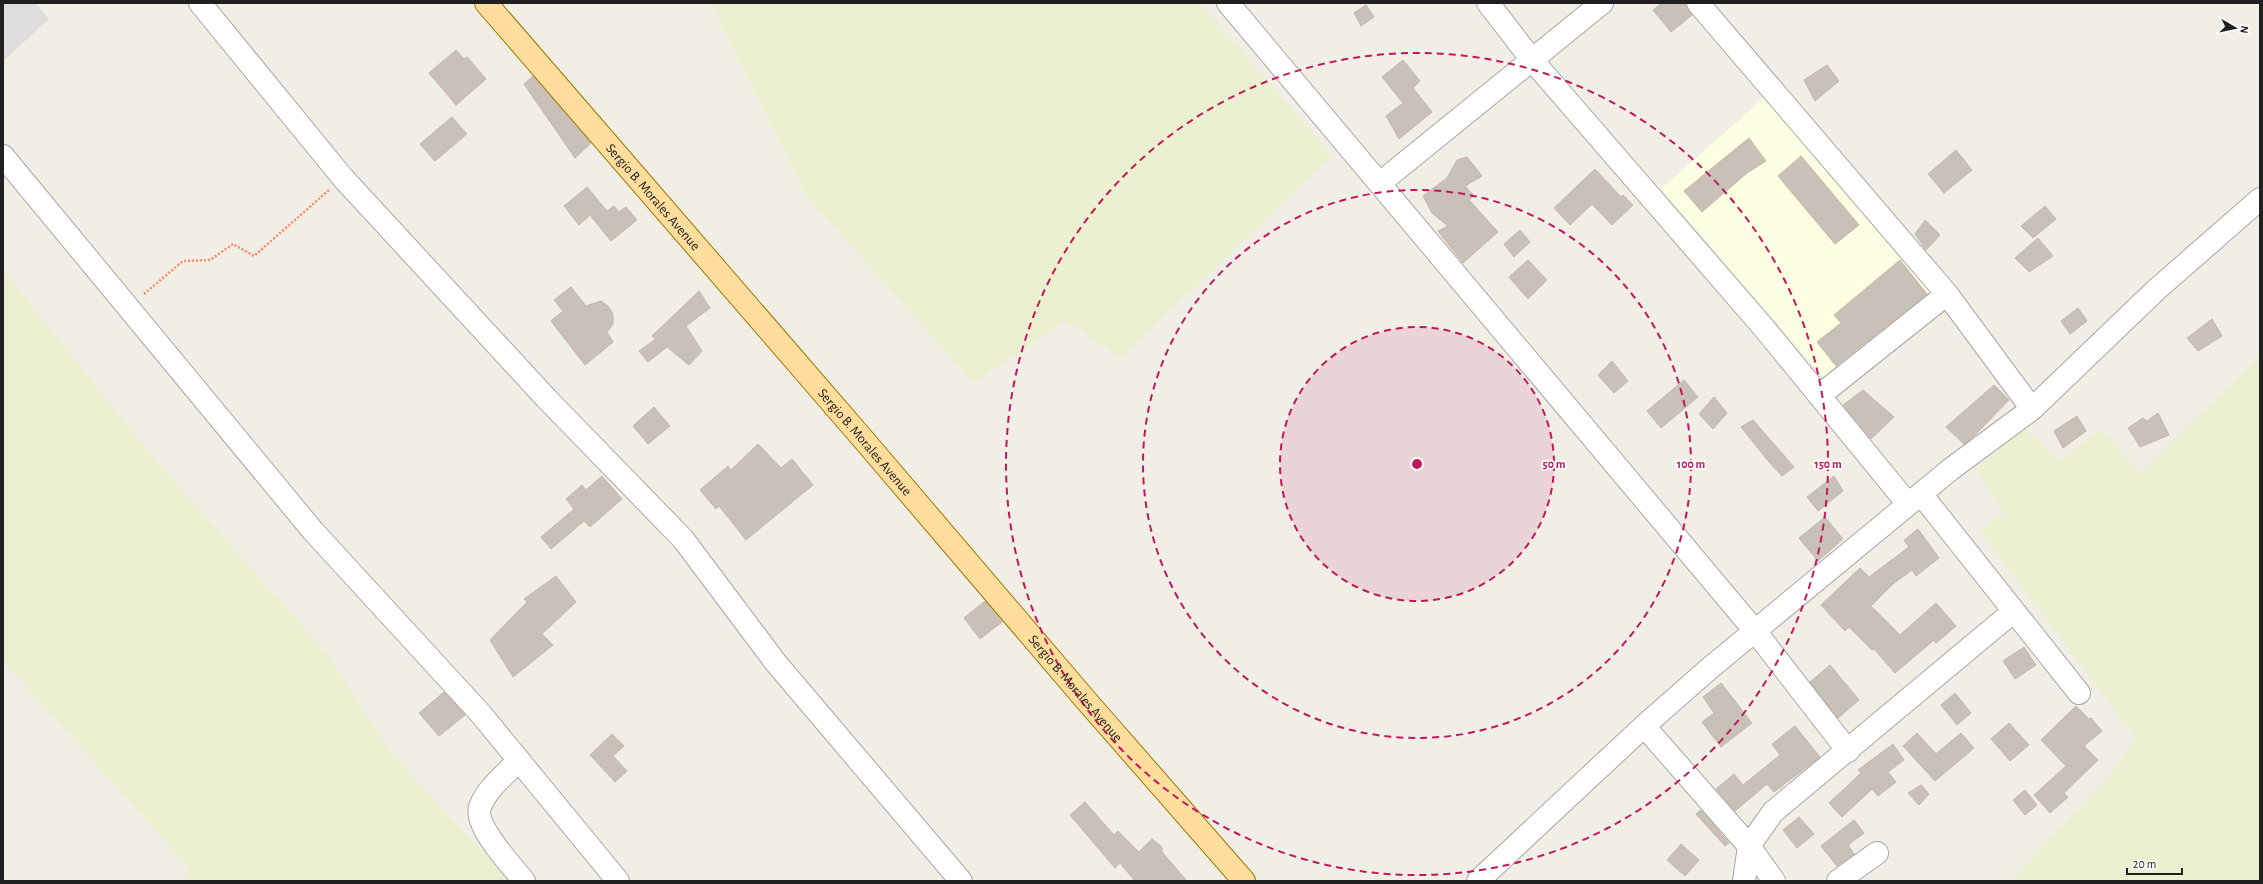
<svg xmlns="http://www.w3.org/2000/svg" width="2263" height="884" font-family="'Alegreya Sans',sans-serif">
<style>
.residential{fill:#dedddd}
.education{fill:#fcffe1}
.farmland{fill:#ebf1d0}
.building{fill:#c9c1b8;stroke:#c4b6a7}
.lines{fill:none;stroke-linecap:round;stroke-linejoin:round}
.minor-casing{stroke:#a7a7a7;stroke-width:24}
.major-casing{stroke:#9c7700;stroke-width:24}
.path{stroke:#ff8769;stroke-width:2.5;stroke-dasharray:2 2;stroke-linecap:butt}
.minor{stroke:#fff;stroke-width:22}
.major{stroke:#ffde9d;stroke-width:22}
.ring{fill:none;stroke:#c2185b;stroke-width:2;stroke-dasharray:7 5}
.labels{text-anchor:middle;stroke-width:3.5;stroke-linejoin:round;paint-order:stroke}
.street-label{font-size:14px;fill:#202020;stroke:#fff}
.centre{fill:#c2185b;stroke:#fff;stroke-width:2}
.ring-label{font-size:12px;text-anchor:middle;font-weight:bold;fill:#c2185b;stroke:#fff;stroke-width:3.5;stroke-linejoin:round;paint-order:stroke}
</style>
<rect width="100%" height="100%" fill="#f1eee6"/>
<path class="residential" d="M3,3H36L49,19L4,60Z"/>
<path class="education" d="M1766,96L1940,297L1830,385L1661,189Z"/>
<path class="farmland" d="M711,3H1200L1332,155L1121,358L1065,320L974,383L807,197Z
M3,270L149,452L328,655L393,755L510,881H180L191,870L3,661Z
M2260,355V881H2011L2119,764L2136,738L1981,533L2004,512L1975,468L2025,429L2059,461L2101,429L2140,473Z"/>
<path class="building" d="M1662,3H1686L1692,15L1671,32L1653,10Z
M1366,5L1374,17L1361,26L1354,13Z
M456,50L464,59L467,57L486,79L456,105L429,73Z
M1403,60L1420,81L1413,88L1432,112L1399,139L1386,116L1403,103L1382,77Z
M1827,65L1839,81L1815,101L1804,80Z
M533,76L591,143L575,158L524,84Z
M452,117L467,134L435,161L420,144Z
M1749,138L1766,161L1747,173L1702,212L1684,191Z
M1956,150L1972,170L1944,193L1928,174Z
M1801,156L1859,225L1835,244L1778,176Z
M1467,157L1482,176L1465,186L1474,196L1469,200L1498,232L1463,263L1438,231L1448,226L1432,213L1423,196L1447,178L1457,160Z
M1595,169L1621,197L1623,195L1633,205L1612,225L1592,204L1570,225L1554,208Z
M587,187L607,211L614,206L619,212L626,207L637,220L611,241L590,215L579,225L564,206Z
M2045,206L2056,219L2033,238L2021,226Z
M1925,220L1940,235L1926,250L1915,234Z
M1520,230L1530,242L1514,257L1504,244Z
M2038,238L2053,256L2029,272L2015,258Z
M1528,260L1547,280L1528,299L1509,277Z
M1900,260L1927,294L1836,366L1817,342L1841,323L1834,315Z
M571,287L586,306L601,301L608,306L613,314V324L607,332L613,342L585,365L551,321L563,311L554,300Z
M699,291L710,308L686,326L702,351L689,365L667,347L648,362L639,351L656,339L652,336Z
M2078,308L2087,321L2070,334L2061,321Z
M2212,319L2222,336L2198,351L2187,338Z
M1612,361L1628,381L1614,393L1598,375Z
M1684,380L1698,397L1661,428L1647,411Z
M1994,385L2009,400L1974,436L1964,444L1946,427Z
M1863,390L1894,417L1871,439L1843,405Z
M1714,397L1727,413L1713,429L1699,414Z
M654,407L670,426L648,444L633,426Z
M2158,413L2169,435L2140,447L2128,428L2143,418L2147,421Z
M2077,416L2086,431L2063,448L2054,431Z
M1753,420L1794,467L1782,476L1769,462L1741,427Z
M758,444L781,468L792,459L813,485L746,540L719,506L716,509L700,490L728,466L731,470Z
M602,476L622,499L590,527L584,521L551,549L541,537L574,509L566,499L582,485L586,490Z
M1834,476L1843,491L1818,511L1807,497Z
M1825,517L1843,539L1818,561L1799,538Z
M1918,529L1939,558L1916,576L1912,570L1893,584L1871,606L1900,635L1936,603L1956,626L1936,643L1934,640L1895,673L1874,649L1872,650L1849,627L1845,631L1821,605L1860,568L1869,577L1909,547L1904,540Z
M556,576L576,602L542,634L553,645L513,677L490,640L527,602L524,599Z
M985,601L1002,622L980,639L964,618Z
M2024,647L2036,665L2015,679L2003,661Z
M1830,665L1859,700L1838,718L1810,682Z
M1721,683L1752,723L1721,747L1702,722L1714,713L1703,697Z
M444,692L465,715L439,736L419,713Z
M1955,693L1971,713L1957,725L1941,705Z
M2076,706L2089,719L2091,718L2102,731L2084,746L2098,760L2064,793L2068,797L2050,813L2034,795L2066,766L2041,740Z
M2009,723L2029,745L2010,761L1991,739Z
M1795,726L1820,757L1774,792L1767,784L1735,811L1716,789L1734,774L1743,785L1780,755L1772,744Z
M1917,733L1936,754L1961,733L1974,748L1935,781L1903,746Z
M612,734L624,746L613,756L627,771L615,782L590,755Z
M1893,744L1904,760L1888,772L1896,782L1878,796L1872,789L1842,817L1829,803L1861,773L1858,770Z
M1921,785L1929,794L1919,805L1908,793Z
M2025,790L2037,805L2025,815L2013,800Z
M1085,802L1114,835L1118,831L1139,852L1152,839L1162,847V852L1187,881H1135L1120,863L1115,868L1070,815Z
M1701,810L1729,843L1725,846L1696,814Z
M1799,817L1814,834L1797,848L1783,830Z
M1854,820L1864,833L1848,845L1854,854L1837,866L1821,846Z
M1681,844L1699,860L1685,876L1667,860Z"/>
<g class="lines">
<defs>
<path id="minor" d="M200,3L343,178L546,398L683,539L776,663L961,881
M1228,3L1755,631L1848,751
M1488,3L1532,60L1764,328L1908,504
M1698,3L1947,294L2032,409
M3,156L313,531L480,713L618,881
M1380,183L1602,3
M1819,396L1947,294
M1921,494L2079,693
M1644,726L1749,846L1774,881
M519,760C506,774 487,788 480,807C474,826 512,866 524,881
M1478,881L1644,726L1710,668L1951,469L2032,409L2156,290L2260,199
M1744,881L1749,846L1773,812L2014,611
M1838,881L1877,853"/>
<g id="major">
<path id="s1" d="M486,3L863,439L1084,698L1244,881"/>
</g>
</defs>
<use href="#minor" class="minor-casing"/>
<use href="#major" class="major-casing"/>
<path class="path" d="M144,294L183,261L210,260L233,244L254,256L329,190"/>
<use href="#minor" class="minor"/>
<use href="#major" class="major"/>
</g>
<circle cx="1417" cy="464" r="137" fill="#c2185b" fill-opacity=".12"/>
<g class="ring">
<circle cx="1417" cy="464" r="137"/>
<circle cx="1417" cy="464" r="274"/>
<circle cx="1417" cy="464" r="411"/>
</g>
<g class="labels">
<g class="street-label">
<text dy="5" stroke="none"><textPath href="#s1" startOffset="256">Sergio B. Morales Avenue</textPath></text>
<text dy="5" stroke="none"><textPath href="#s1" startOffset="580">Sergio B. Morales Avenue</textPath></text>
<text dy="5" stroke="none"><textPath href="#s1" startOffset="904">Sergio B. Morales Avenue</textPath></text>
</g>
</g>
<circle cx="1417" cy="464" r="6" class="centre"/>
<g class="ring-label">
<text x="1554" y="468">50 m</text>
<text x="1691" y="468">100 m</text>
<text x="1828" y="468">150 m</text>
</g>
<rect width="2263" height="884" fill="none" stroke="#202020" stroke-width="8"/>
<g transform="translate(2235 28) rotate(99)" stroke="#ffffff" stroke-width="3" paint-order="stroke">
<path d="M0-3L7 15L0 10L-7 15Z" fill="#202020"/>
<text y="-6" font-size="11" font-weight="bold" text-anchor="middle" fill="#202020">N</text>
</g>
<path d="M2127 868v6h55v-6" fill="none" stroke="#202020" stroke-width="2"/>
<text x="2133" y="868" font-size="12" fill="#202020" stroke="#ffffff" stroke-width="3" paint-order="stroke">20 m</text>
</svg>
